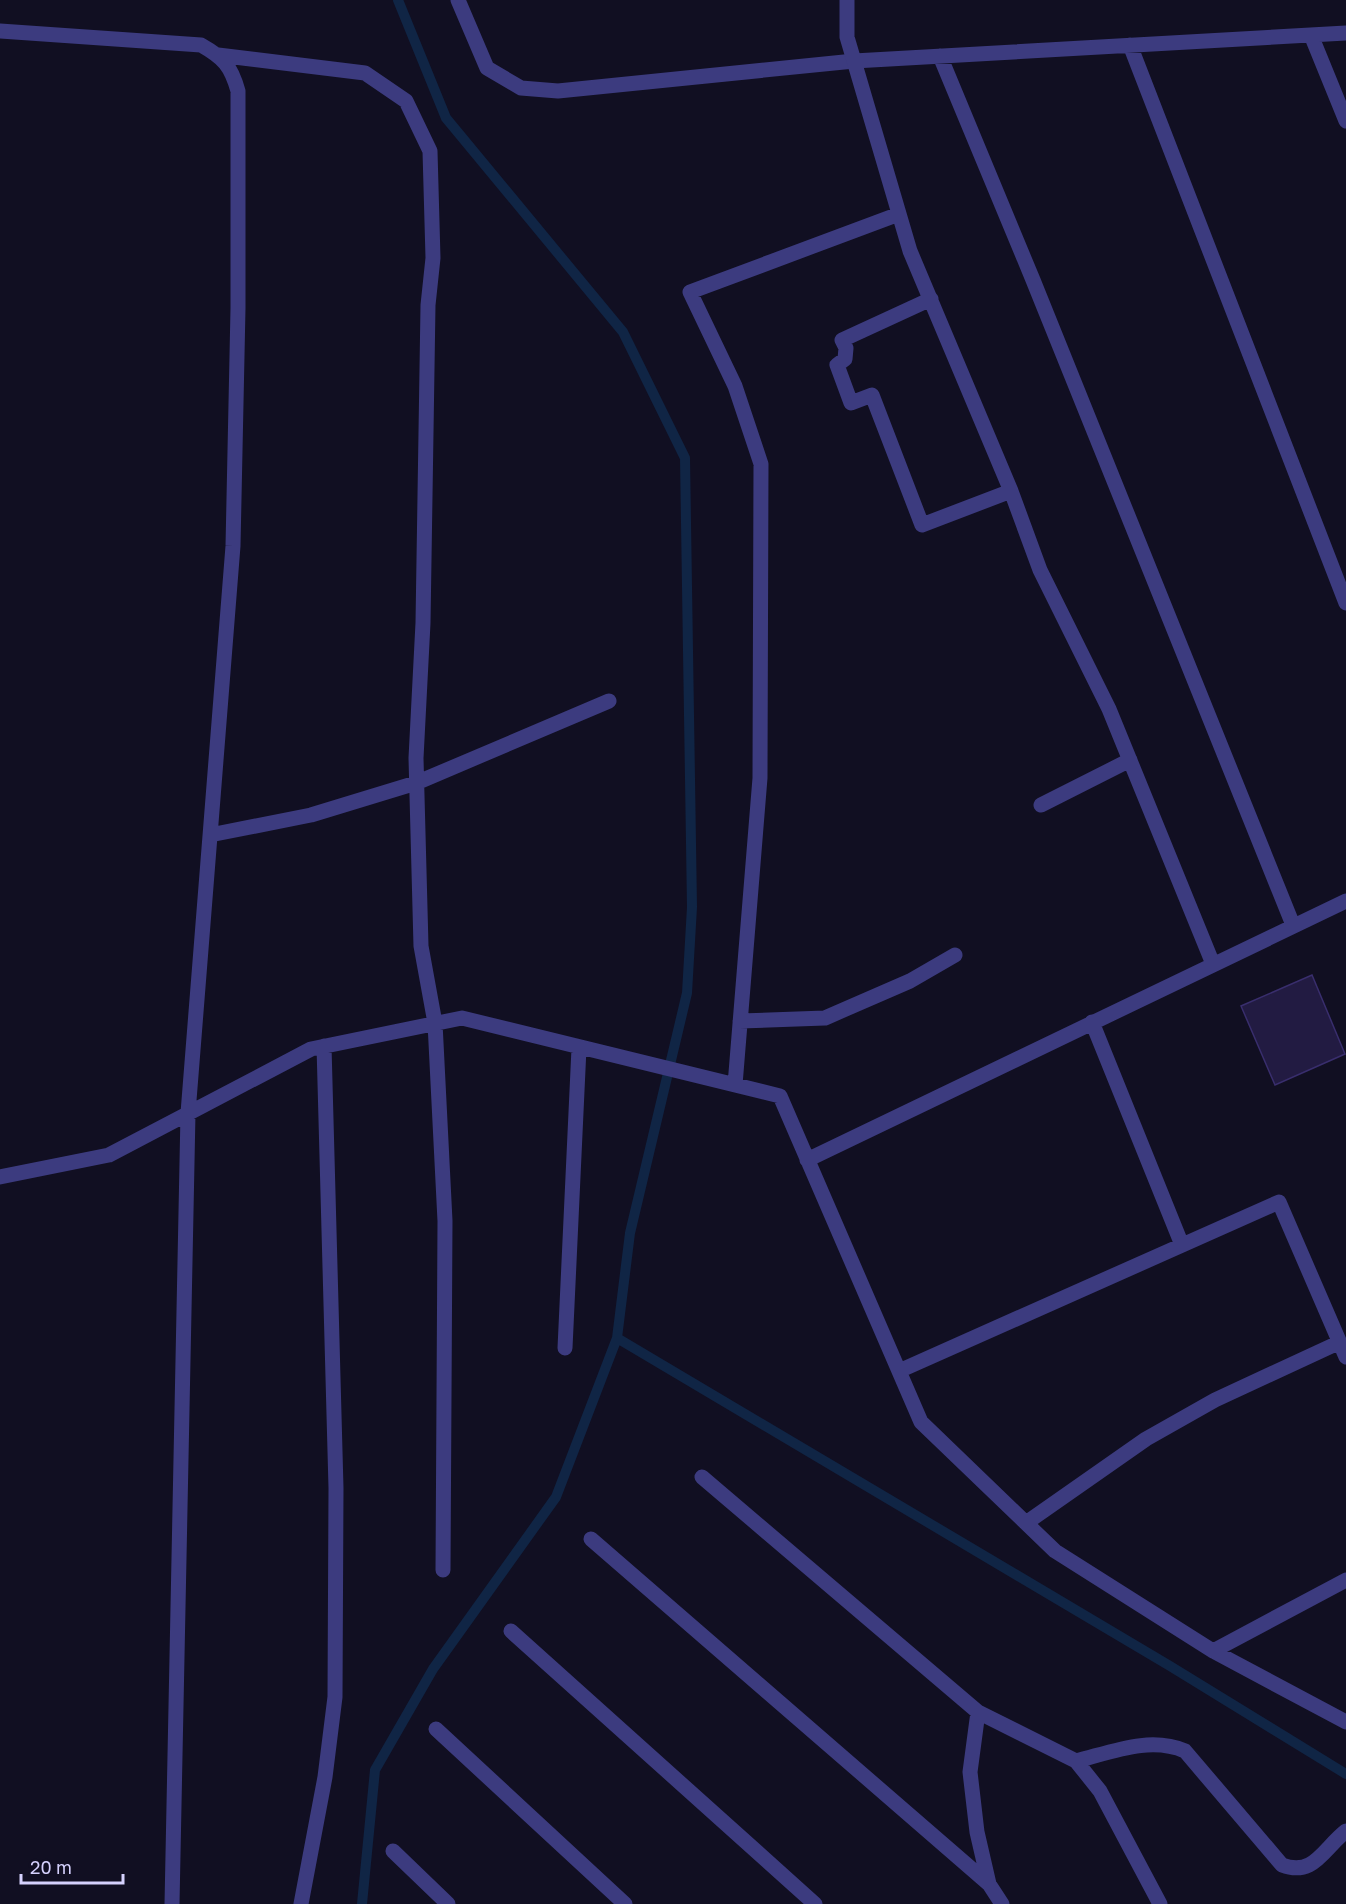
<svg xmlns="http://www.w3.org/2000/svg" width="1346" height="1904" font-family="'Golos Text',sans-serif">
<style>
.lines{fill:none;stroke-linecap:round;stroke-linejoin:round}
.stream{stroke:#102545;stroke-width:10}
.building{fill:#221b42;stroke:#392e6d;stroke-width:1.5}
.lane{stroke:#3c3b7f;stroke-width:15}
.street{stroke:#3c3b7f;stroke-width:15}
</style>
<rect width="100%" height="100%" fill="#110f22"/>
<g class="lines">
<path class="stream" d="M617,1338L1170,1666L1346,1774
M362,1904L375,1770L433,1669L556,1497L617,1338L630,1233L687,993L692,907L685,458L623,332L446,118L398,0"/>
</g>
<path class="building" d="M1312,975L1345,1054L1275,1085L1241,1006Z"/>
<g class="lines">
<path class="lane" d="M458,0L487,68L521,88L558,91L854,61"/>
<path class="street" d="M847,0V37L910,251L1011,491L1040,570L1109,709L1213,964
M0,31L201,45C224,58 231,66 238,91V308L233,546L188,1113L172,1904
M1311,35L1346,121
M1130,45L1346,603
M218,55L365,73L406,101L430,151L433,258L428,305L423,623L416,758L421,946L435,1023L445,1221L443,1570
M940,56L1033,280L1293,925
M854,61L1346,33
M931,299L842,340L846,348L845,359L837,365L851,403L872,395L922,525L1011,491
M1041,805L1130,760
M210,835L311,815L416,783L609,701
M740,1021L825,1018L910,981L955,955
M1092,1022L1182,1245
M735,1085L760,778L761,464L735,386L690,292L899,214
M807,1160L1346,901
M0,1177L109,1155L311,1049L462,1018L780,1096L921,1422L1055,1551L1213,1651L1346,1722
M565,1348L579,1048
M899,1371L1279,1202L1346,1357
M702,1477L978,1712L1076,1761L1100,1791L1160,1904
M1026,1523L1146,1439L1215,1400L1338,1343
M591,1539L989,1884L1002,1904
M511,1631L815,1904
M1213,1651L1346,1580
M978,1712L970,1772L977,1832L989,1884
M436,1729L625,1904
M1076,1761C1112,1752 1150,1736 1185,1751L1282,1865C1314,1877 1323,1849 1346,1831
M393,1851L448,1904
M301,1904L325,1777L335,1697L336,1488L324,1046"/>
</g>
<path d="M21 1874v9h102v-9" fill="none" stroke="#d5d1fd" stroke-width="3"/>
<text x="30" y="1874" font-size="18" fill="#d5d1fd" stroke="#110f22" stroke-width="4.5" paint-order="stroke">20 m</text>
</svg>
